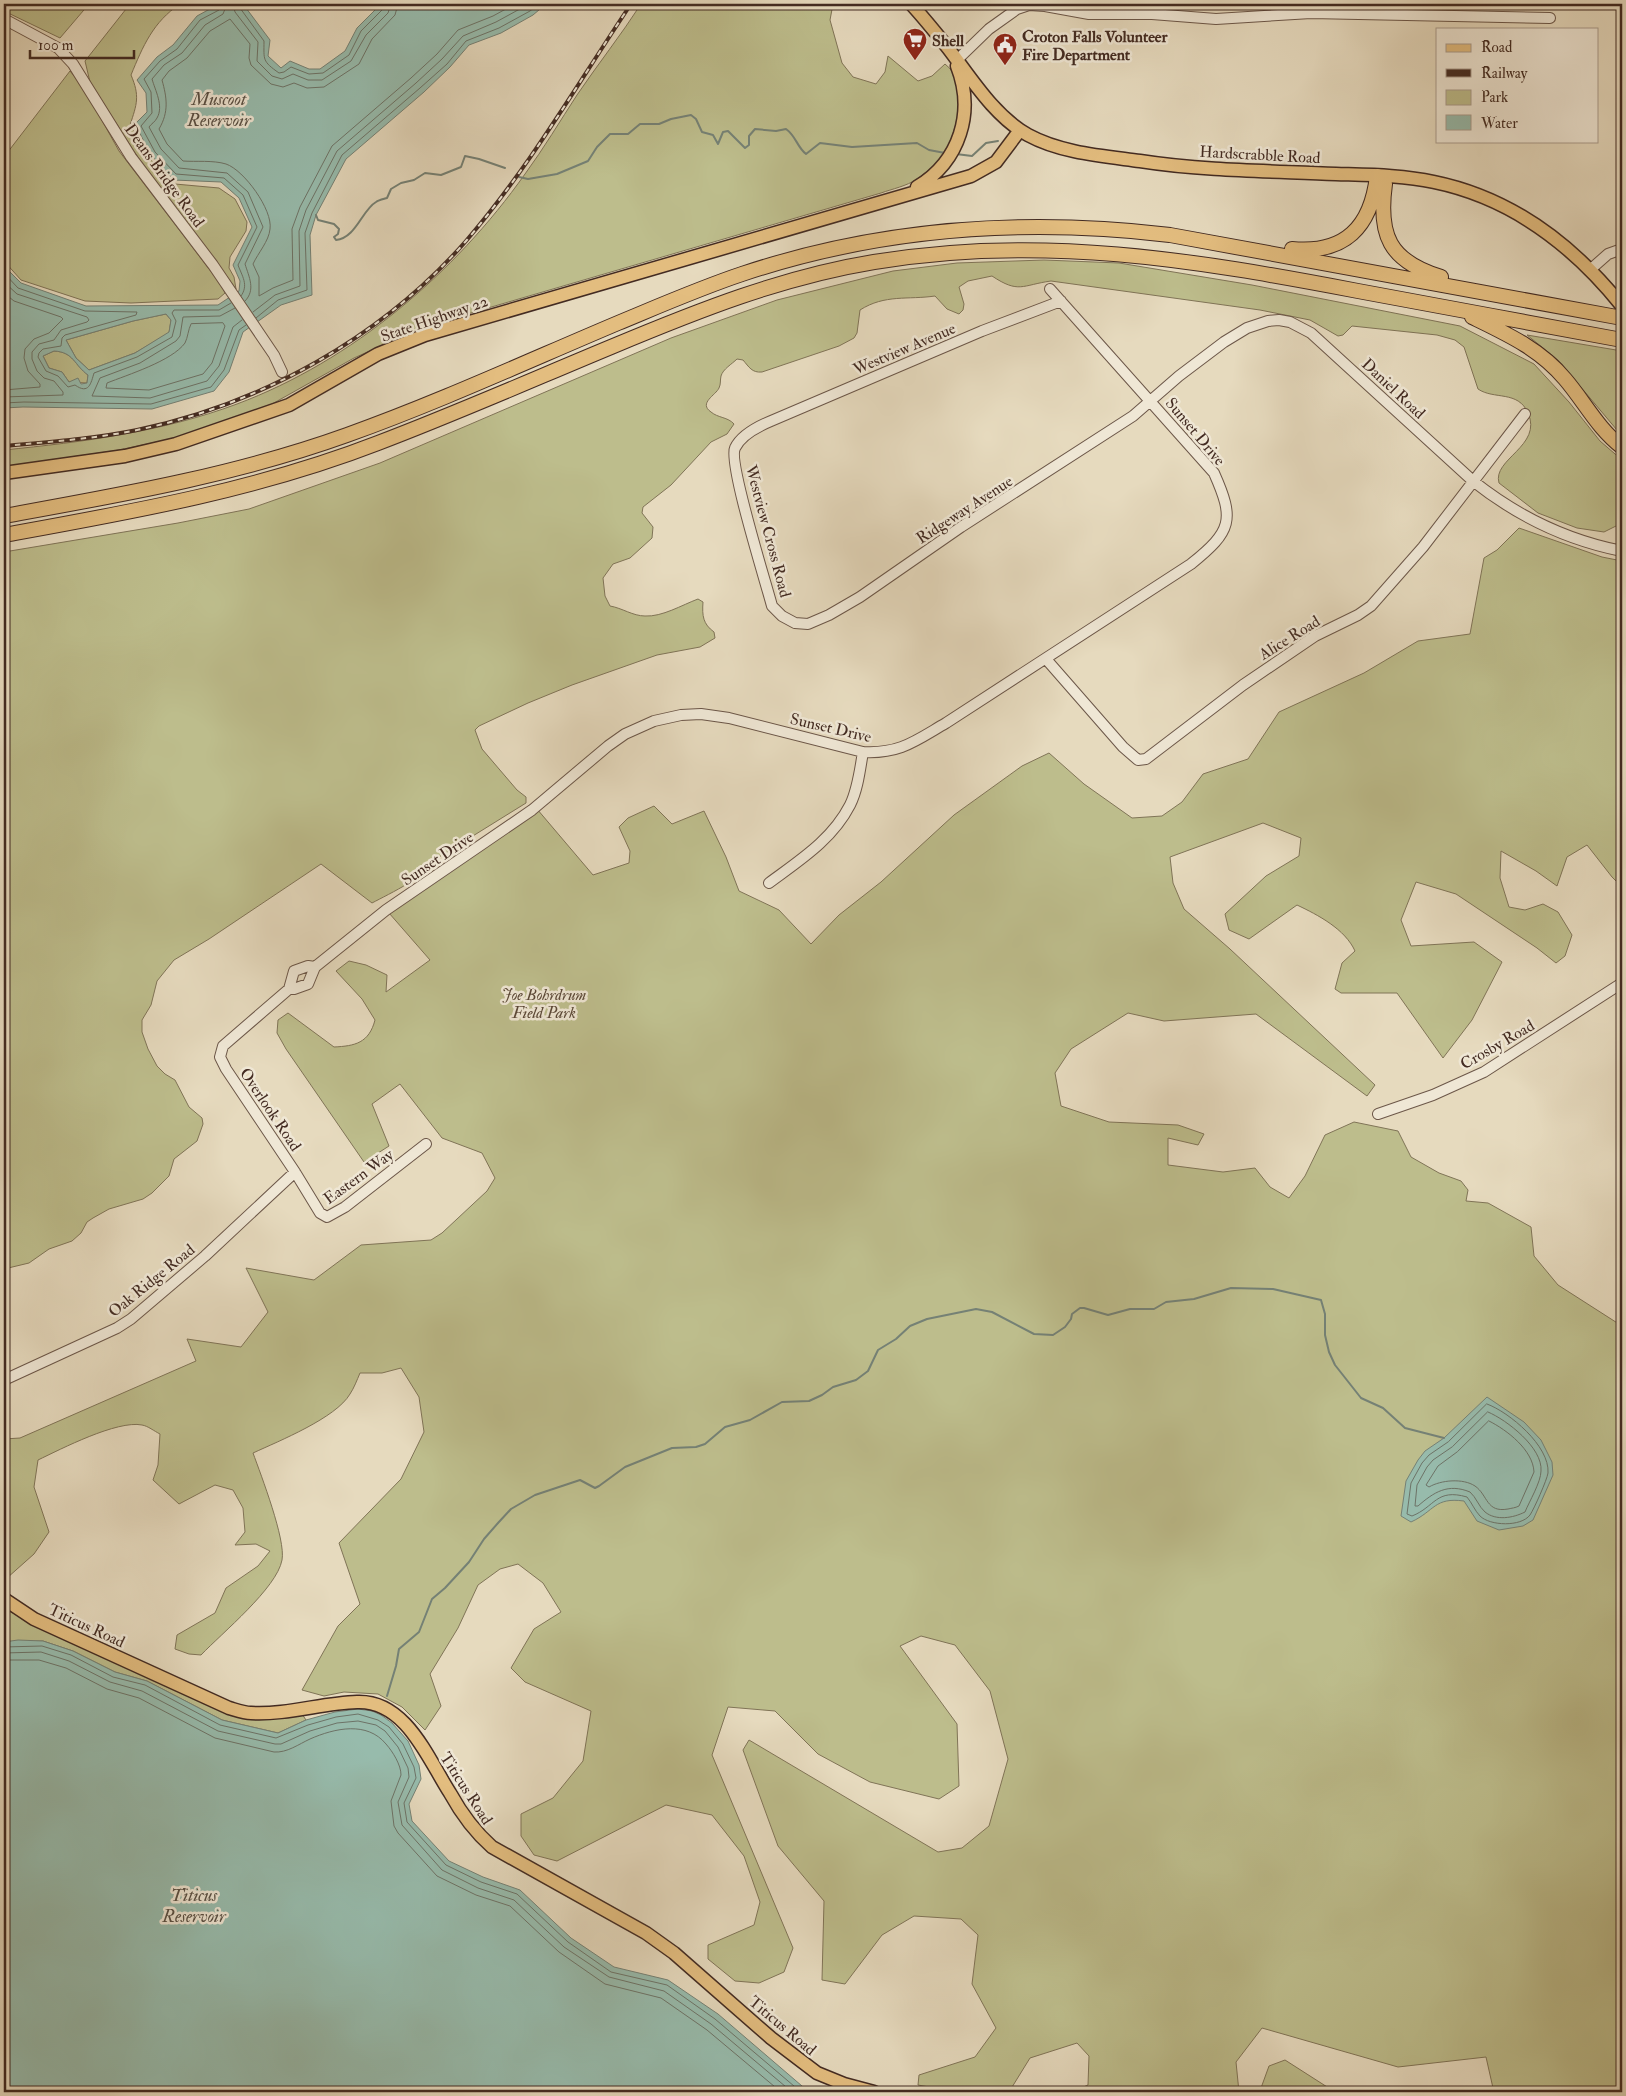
<svg xmlns="http://www.w3.org/2000/svg" width="1626" height="2096" font-family="'IM FELL Double Pica',serif">
<style>
.green{fill:#bdbd8c;stroke:#807457}
.water{fill:#97bbac;stroke:#758175;fill-rule:evenodd}
.lines{fill:none;stroke-linecap:round;stroke-linejoin:round}
.shore{stroke:#6d7367;stroke-width:1}
.stream{stroke:#758175;stroke-width:2}
.minor-casing{stroke:#6c5749;stroke-width:12}
.major-casing{stroke:#432b22;stroke-width:15}
.highway-casing{stroke:#432b22;stroke-width:16}
.minor{stroke:#efe7d5;stroke-width:10}
.major{stroke:#e3bd7f;stroke-width:12}
.highway{stroke:#e3bd7f;stroke-width:14}
.rail-casing{stroke:#432b22;stroke-width:4}
.rail{stroke:#efe7d5;stroke-width:2;stroke-dasharray:5.5;stroke-linecap:butt}
.labels{text-anchor:middle;stroke-width:5;stroke-linejoin:round;paint-order:stroke}
.poi-label{font-size:16px;font-weight:bold;fill:#432b22;stroke:#efe7d5;text-anchor:start}
.street-label{font-size:16px;fill:#432b22;stroke:#efe7d5}
.park-label{font-size:16px;font-style:italic;fill:#5b4837;stroke:#efe7d5}
.water-label{font-size:18px;font-style:italic;fill:#584f44;stroke:#efe7d5}
</style>
<rect width="100%" height="100%" fill="#e6dabe"/>
<filter id="stains"><feTurbulence type="fractalNoise" baseFrequency=".004" numOctaves="4"/><feColorMatrix values="0 0 0 0 .2 0 0 0 0 .09 0 0 0 0 .02 0 0 0 .5 -.17"/></filter>
<radialGradient id="worn" r=".72"><stop offset=".6" stop-color="#630" stop-opacity="0"/><stop offset="1" stop-color="#630" stop-opacity=".3"/></radialGradient>
<path class="green" d="M4,4H89L60,38L4,11Z
M130,4H180C153,22 143,46 131,75C140,96 137,104 130,125L149,158L175,184L219,188L235,199L247,222L246,231L230,257L229,268L234,277L236,289L203,244L146,170L90,82L85,61Z
M641,4H833L830,20L842,63L853,77L876,84L885,72L888,56L918,81L932,76L945,64C970,83 957,129 945,153C940,162 925,173 917,179C907,186 892,189 881,193L423,327L354,358L272,404L180,437L119,450L4,467V450C83,442 162,432 237,404C352,361 455,273 525,174C544,148 560,121 577,95C598,64 621,35 641,4Z
M70,71L84,88L119,151L222,286L225,293L218,299L131,303L85,301L21,280L4,261V157Z
M1044,260L1119,263L1252,285L1460,326L1534,364L1569,402L1600,441L1622,460V517L1620,524L1604,532L1577,528L1538,513L1499,483C1492,459 1543,446 1528,413C1518,390 1494,400 1478,389L1464,347L1455,340L1437,335L1352,326L1343,335L1338,336L1310,320L1260,310L1051,281C1022,285 1019,294 992,276L968,281L959,287L964,304L963,310L959,314L947,309L935,296C908,300 885,294 860,310L857,333L854,338L839,346L762,372C752,373 749,367 743,360L737,359C732,364 723,369 721,376C720,380 721,384 719,388C716,395 698,403 711,412C718,418 728,417 734,424L727,434L711,442L671,485L643,507L642,513L653,527L652,538L630,558L613,564L603,578L605,596L610,606C622,608 633,616 645,616C662,617 682,605 698,599L703,602C702,616 703,624 714,632L715,638L700,647L657,655L572,685L528,703L479,726L475,730L482,749L517,790L526,797V803L439,857C431,874 389,894 372,903L321,864L209,939L174,960L157,981L151,1005L142,1020V1032L148,1049L157,1066L165,1074L175,1080L189,1107L202,1118L203,1124L197,1141L174,1159L169,1176L152,1193L143,1199L109,1209L93,1218L87,1222L81,1233L72,1241L49,1249L29,1263L4,1269V552L178,523L249,509L380,463L671,338L777,300L893,271L957,263Z
M166,314L171,320L169,333L135,353L89,370L76,358L66,340L133,321Z
M1527,335L1622,351V436L1558,360Z
M54,351C74,352 74,365 88,375L87,383L69,382L62,372L49,368L43,356Z
M1519,528L1602,557L1622,561V887L1612,877L1587,845L1567,857L1557,886L1536,871L1501,851L1500,878L1509,907L1525,910L1543,904L1558,912L1572,935L1565,956L1556,963L1537,948L1456,894L1416,882L1401,920L1411,946L1474,942L1502,962L1472,1020L1443,1058L1397,993H1341L1335,989L1342,963L1355,951C1345,929 1318,915 1297,905L1249,939L1229,930L1225,914L1266,876L1299,856L1301,838L1263,823L1170,857L1173,883L1184,909L1230,949L1375,1085L1367,1096L1256,1014L1164,1021L1128,1013L1071,1049L1055,1073L1061,1106L1109,1122L1178,1125L1204,1134L1198,1145L1168,1138V1165L1223,1172L1255,1168L1270,1187L1289,1198L1305,1176L1325,1135L1354,1122L1398,1131L1411,1157L1439,1173L1461,1181L1468,1190L1466,1201L1488,1203L1531,1227L1534,1256L1558,1285L1622,1326V2092H1488L1493,2088L1486,2057L1398,2067L1262,2028L1236,2062L1239,2092H1072L1088,2085L1089,2056L1077,2043L1030,2058L1009,2092H957L918,2085L919,2075L975,2057L996,2028L972,1984L978,1935L961,1919L914,1916L882,1935L845,1984L822,1980L824,1901L778,1846L743,1750L749,1740L938,1852L962,1848L989,1826L1008,1759L990,1691L955,1645L921,1636L900,1646L957,1724L959,1786L939,1799L870,1782L818,1754L775,1711L728,1707L712,1755L793,1948L784,1972L759,1983L735,1981L708,1959V1945L754,1925L760,1902L744,1856L712,1815L666,1805L557,1861L534,1855L521,1836V1814L553,1798L583,1761L591,1711L525,1682L511,1668L534,1629L561,1612L543,1583L518,1564L500,1569L478,1585L458,1628L430,1674L441,1706L425,1730L402,1707L378,1694L344,1692L324,1696L302,1690L338,1626L360,1604L339,1543L401,1479L424,1432L419,1397L401,1368L382,1373H360C357,1380 354,1388 350,1394C336,1418 279,1441 253,1453C261,1475 286,1540 282,1560C277,1588 222,1633 201,1655L189,1654L175,1649L177,1635L215,1613L226,1588L258,1566L270,1551L256,1544L235,1545L245,1532L243,1508L233,1490L215,1485L179,1504L153,1480L158,1465L160,1434C154,1431 148,1426 142,1425C117,1420 61,1449 38,1460L34,1487L49,1532L34,1554L7,1578L4,1576V1439L20,1438L196,1361L187,1339L241,1347L268,1312L246,1268L314,1280L361,1245L431,1240L442,1233L487,1191L495,1178L482,1153L442,1138L400,1084L372,1104L389,1146L364,1162L286,1049L277,1033L278,1020L288,1013L334,1047C355,1046 369,1043 375,1020L362,999L336,971L349,961L366,965L387,975L386,992L430,960L389,913L537,809L593,875L629,863L630,851L619,827L628,818L654,806L672,824L704,811L726,857L739,891L779,910L811,944L839,915L881,882L954,815L1022,766L1049,753L1084,784L1132,818L1162,816L1182,802L1203,774L1248,759L1279,712L1364,673L1418,641L1470,634L1484,558L1497,550Z
M4,1609L215,1705L300,1711L306,1720L278,1733L222,1720L147,1681L115,1672L73,1651L43,1641L4,1642Z
M1285,2060L1335,2092H1263L1261,2088L1269,2066Z"/>
<path class="water" d="M219,4H243L270,40L268,56L281,68L290,61L309,69H320L345,51L357,28L381,4H546L533,15L501,33L469,45L450,67L424,92L346,159L316,215L310,235L312,295L281,305L243,332L229,372L214,391L152,409L23,407L4,408V266L21,283L86,306L218,305L239,291L240,281L233,265L252,227L239,198L221,182L174,180L151,155L135,124L147,112L146,93L137,80L157,57L173,45L197,16ZM166,314L171,320L169,332L135,353L89,370L76,358L66,340L133,321ZM54,351C74,352 74,365 88,375L87,383L81,384L78,378L69,382L62,372L49,368L43,356Z
M1487,1397L1524,1422L1541,1440L1552,1462L1553,1475L1533,1520L1523,1526L1499,1530L1477,1521L1464,1501C1434,1497 1435,1511 1411,1522L1401,1516L1406,1481L1418,1460L1425,1451L1444,1438Z
M18,1640L43,1641L73,1651L115,1672L147,1681L222,1720L278,1733L306,1720L335,1712L358,1709L372,1711L381,1715L392,1723L408,1741L419,1765L421,1779L409,1804L412,1821L449,1861L483,1877L520,1890L571,1938L614,1967L668,1980L718,2014L809,2092H4V1642Z"/>
<g class="lines">
<path class="shore" d="M221,4L219,10L200,20L177,49L160,61L144,79L151,92L152,113L141,126L155,152L176,174L224,178L243,195L257,227L238,265C242,276 249,285 241,296
M227,4L223,14L205,25L182,53L164,65L152,79C155,90 164,106 157,118C155,122 151,124 149,127L161,149L179,168L227,173L248,192L263,227L245,264C249,277 256,290 245,301
M233,4L235,12L258,42L257,61L272,76L282,79L293,74L308,80H322L351,61L366,35L388,13L391,4
M239,4L240,8L264,41C264,60 262,61 279,73L284,72L291,67L309,74L323,73L349,55L361,31L383,9L384,4
M398,4L395,15L372,39L359,64L324,87L307,88L294,83L283,87L271,84L251,65L249,58L250,44L230,19L210,31L187,58L169,71L162,80C167,98 169,112 159,129L167,144L183,161C196,162 213,160 226,164C244,170 273,210 270,229C269,241 258,253 253,264L259,277V296L273,288L293,280L292,229L300,207L332,146L411,78L437,54L458,30L493,16L515,4
M4,273L18,288L85,311L137,312L136,315L65,335L62,338L61,346L43,349L39,353L38,357L46,371L58,376L68,387L75,385C89,395 91,383 94,373L137,357L172,337L176,321L172,313L174,310H219L231,303
M4,282L17,294L87,317L89,320L87,322L61,330L54,340L39,344L32,352V359L37,371L44,378L54,381L63,392V395L4,397
M4,293L14,301L61,317L63,319L49,333L34,339L25,349L24,358L28,371L40,384V387L4,390
M235,308L220,316L183,317L180,336L176,341L140,363L100,378L92,396L150,398L207,381L219,366L233,327L242,320
M253,312L275,295L300,286L299,231L306,210L337,151L416,83L442,59L463,36L496,22L529,4
M256,318L278,300L307,290L305,233L312,213L342,155L420,88L447,64L466,41L499,28L530,11L539,4
M223,323L225,326L212,363L203,374L149,390L106,388L107,383C127,375 172,361 185,343C188,337 188,330 191,324Z
M4,403L24,402L151,404L211,387L224,370L239,330L246,325
M1487,1404C1509,1412 1550,1446 1548,1473C1547,1480 1534,1509 1530,1515C1521,1527 1490,1526 1480,1516C1475,1511 1472,1503 1467,1497C1436,1488 1435,1507 1412,1516L1407,1514L1411,1483L1422,1463L1429,1455L1448,1442Z
M1488,1412C1507,1420 1543,1448 1541,1471C1541,1482 1529,1502 1525,1512C1513,1518 1496,1521 1485,1512C1479,1507 1476,1497 1470,1492C1448,1483 1434,1492 1418,1506H1415L1417,1485L1427,1467L1433,1460L1452,1447Z
M1489,1421C1507,1430 1533,1450 1534,1472L1519,1506C1515,1508 1512,1508 1508,1509C1486,1513 1488,1495 1475,1486C1463,1478 1441,1480 1429,1487L1426,1485L1438,1466L1457,1452Z
M4,1647L42,1646L71,1655L113,1677L145,1685L220,1725L276,1738L308,1725L336,1717L358,1714L378,1720L389,1727L403,1744L414,1767L416,1778L404,1803L407,1822L446,1865L481,1882L517,1894L568,1942L611,1972L667,1985L715,2019L801,2092
M4,1653L41,1652L69,1661L110,1682L142,1691L218,1731L275,1744H281L310,1731L337,1723L358,1721L376,1725L385,1731L398,1747L408,1768L409,1777L398,1802L402,1825L442,1870L478,1888L514,1900L564,1947L609,1977L664,1991L711,2024L792,2092
M4,1660H39L66,1668L107,1689L139,1698L215,1738L274,1752C287,1753 299,1744 310,1739C335,1728 367,1721 386,1744C393,1752 401,1765 401,1775L391,1801L394,1826L398,1833L437,1876L476,1895L510,1906L559,1952L605,1984L661,1998L707,2030L781,2092"/>
<path class="stream" d="M956,154L972,156L986,143L998,141
M519,177L528,179L557,174L588,161L597,147L610,134H628L640,124H659L671,119L691,115L696,119L702,132L713,135L718,144L723,132L728,131L745,148L749,145V136L755,129L776,131L786,129C796,136 797,147 806,154L820,143L852,147L917,143L929,150L945,153
M316,215L318,220L334,224L339,229L338,234L334,237L336,240C356,238 362,210 376,202C379,200 384,199 387,198L391,189L401,183L414,180L425,173L441,175L461,167L465,156L479,159L505,168
M387,1696L396,1666L399,1649L419,1632L432,1599L445,1588L469,1562L484,1539L498,1523L511,1509L535,1495L580,1480L595,1488L599,1486L625,1467L672,1448L696,1447L705,1444L725,1427L750,1420L782,1402L809,1401L822,1395L833,1387L856,1380L868,1371L878,1350L896,1339L910,1326L927,1319L976,1309L992,1312L1034,1334L1053,1335L1065,1327L1071,1319L1072,1314L1080,1308H1084L1108,1315L1130,1309H1154L1166,1302L1194,1299L1231,1288L1273,1289L1321,1300L1325,1314V1335L1329,1352L1335,1365L1361,1398L1383,1408L1405,1428L1444,1438"/>
<defs>
<path id="minor" d="M4,19L58,48L73,64L131,157L213,265L274,355L282,372
M957,60L989,29L1017,9L1029,5L1045,6L1089,14H1152L1216,19L1311,13L1550,18
M1591,269L1608,254L1622,249
M1061,301L982,331L771,421C759,426 741,435 735,448C728,462 766,583 772,606L782,616L795,623L808,624L829,615L860,597L961,527L1133,416L1179,376L1224,342L1247,328L1268,321L1279,320L1290,322L1311,333L1473,481C1517,516 1566,540 1622,551
M1046,659L1123,747L1138,760L1146,759L1243,685L1315,636L1358,615L1371,606L1423,547L1525,414
M769,883C800,860 832,840 850,805C858,789 860,769 863,752
M315,967L386,910L532,810L608,746L625,734L654,721L681,715L701,714L729,718L863,752C900,754 915,741 946,723L1191,564C1232,531 1235,520 1214,473L1050,289
M315,967L308,966L294,971L289,989L223,1046L220,1057L226,1069L295,1172L320,1213L327,1217L345,1207L426,1144
M289,989H294L308,984L315,967
M1378,1114L1433,1095L1484,1072L1622,983
M4,1380L117,1328L131,1319L205,1256L295,1172"/>
<path id="major" d="M911,4C924,18 936,33 948,48C971,78 994,116 1028,135C1061,153 1103,156 1140,161C1204,171 1271,171 1336,174C1369,175 1402,175 1434,182C1512,198 1573,245 1622,306
M917,187C960,161 975,112 957,66
M4,473L125,456L176,444L289,405L378,354L425,335L971,176L996,162L1020,130
M4,1599L34,1619L229,1708C236,1710 244,1713 251,1713C287,1715 322,1703 357,1702C406,1700 428,1759 450,1793C461,1813 475,1832 492,1847L646,1933L674,1953L771,2038L817,2073L844,2084L874,2092"/>
<path id="highway" d="M1385,184C1378,235 1389,261 1441,277
M1292,249C1345,254 1371,227 1377,176
M1472,317C1507,334 1540,349 1565,379C1584,401 1598,429 1622,447
M4,516C120,495 236,475 347,435C439,402 528,361 618,323C659,306 700,288 742,274C880,228 1026,218 1170,235L1622,318
M4,535C131,512 257,490 378,443C457,413 534,379 611,347C697,311 782,277 874,262C1041,234 1195,260 1358,291C1446,307 1534,324 1622,340"/>
</defs>
<use href="#minor" class="minor-casing"/>
<use href="#major" class="major-casing"/>
<use href="#highway" class="highway-casing"/>
<use href="#minor" class="minor"/>
<use href="#major" class="major"/>
<use href="#highway" class="highway"/>
<defs>
<path id="rail" d="M4,446C48,442 93,439 137,430C262,404 382,337 466,241C529,168 578,83 631,4"/>
</defs>
<use href="#rail" class="rail-casing"/>
<use href="#rail" class="rail"/>
</g>
<defs>
<symbol id="supermarket-pin" viewBox="-11 -11 22 30"><path d="M0 17L-7.5 6A9.5 9.5 0 1 1 7.5 6Z" fill="#8f2418" stroke="#efe7d5"/><path d="M-6-5.5h2.5l.6 2H6L4.5 2H-2.5L-4.4-4H-6ZM-1.5 3.2a1.3 1.3 0 1 0 .1 0ZM3 3.2a1.3 1.3 0 1 0 .1 0Z" fill="#fff"/></symbol>
<symbol id="civic-pin" viewBox="-11 -11 22 30"><path d="M0 17L-7.5 6A9.5 9.5 0 1 1 7.5 6Z" fill="#8f2418" stroke="#efe7d5"/><path d="M-.6-6.5H3V-4.5H.6V-3L4-1V1h2V6H-6V1h2V-1L-.6-3ZM-1.2 2.5V6h2.4V2.5Z" fill="#fff"/></symbol>
</defs>
<g fill-rule="evenodd">
<use href="#supermarket-pin" x="901" y="26" width="28" height="38"/>
<use href="#civic-pin" x="991" y="31" width="28" height="38"/>
</g>
<g class="labels">
<g class="poi-label">
<text x="1022" y="42">Croton Falls Volunteer<tspan x="1022" dy="18">Fire Department</tspan></text>
<text x="932" y="46">Shell</text>
</g>
<g class="street-label">
<text transform="translate(1260 154) rotate(3)" y="6">Hardscrabble Road</text>
<text transform="translate(165 175) rotate(54)" y="6">Deans Bridge Road</text>
<text transform="translate(434 318) rotate(-19)" y="6">State Highway 22</text>
<text transform="translate(904 348) rotate(-23)" y="6">Westview Avenue</text>
<text transform="translate(1394 388) rotate(43)" y="6">Daniel Road</text>
<text transform="translate(1196 431) rotate(50)" y="6">Sunset Drive</text>
<text transform="translate(964 509) rotate(-33)" y="6">Ridgeway Avenue</text>
<text transform="translate(769 531) rotate(75)" y="6">Westview Cross Road</text>
<text transform="translate(1289 637) rotate(-32)" y="6">Alice Road</text>
<text transform="translate(831 727) rotate(13)" y="6">Sunset Drive</text>
<text transform="translate(437 858) rotate(-34)" y="6">Sunset Drive</text>
<text transform="translate(1497 1044) rotate(-30)" y="6">Crosby Road</text>
<text transform="translate(271 1109) rotate(56)" y="6">Overlook Road</text>
<text transform="translate(358 1176) rotate(-36)" y="6">Eastern Way</text>
<text transform="translate(151 1280) rotate(-39)" y="6">Oak Ridge Road</text>
<text transform="translate(87 1625) rotate(25)" y="6">Titicus Road</text>
<text transform="translate(467 1788) rotate(57)" y="6">Titicus Road</text>
<text transform="translate(783 2025) rotate(40)" y="6">Titicus Road</text>
</g>
<g class="park-label">
<text x="544" y="1000">Joe Bohrdrum<tspan x="544" dy="18">Field Park</tspan></text>
</g>
<g class="water-label">
<text x="219" y="105">Muscoot<tspan x="219" dy="21">Reservoir</tspan></text>
<text x="194" y="1901">Titicus<tspan x="194" dy="21">Reservoir</tspan></text>
</g>
</g>
<rect width="1626" height="2096" fill="none" stroke="#e6dabe" stroke-width="20"/>
<rect x="5" y="5" width="1616" height="2086" fill="none" stroke="#432b22" stroke-width="2.5"/>
<rect x="10" y="10" width="1606" height="2076" fill="none" stroke="#432b22"/>
<rect x="1436" y="28" width="162" height="115" fill="#efe7d5" stroke="#aa9c8d"/>
<rect x="1446" y="44" width="25" height="8" fill="#e3bd7f" stroke="#aa9c8d"/>
<text x="1481" y="52" font-size="15" fill="#432b22">Road</text>
<rect x="1446" y="69" width="25" height="8" fill="#432b22" stroke="#aa9c8d"/>
<text x="1481" y="78" font-size="15" fill="#432b22">Railway</text>
<rect x="1446" y="90" width="25" height="15" fill="#bdbd8c" stroke="#aa9c8d"/>
<text x="1481" y="102" font-size="15" fill="#432b22">Park</text>
<rect x="1446" y="115" width="25" height="15" fill="#97bbac" stroke="#aa9c8d"/>
<text x="1481" y="128" font-size="15" fill="#432b22">Water</text>
<path d="M30 50v8h104v-8" fill="none" stroke="#432b22" stroke-width="2.5"/>
<text x="38" y="50" font-size="15" fill="#432b22" stroke="#efe7d5" stroke-width="4" paint-order="stroke">100 m</text>
<rect width="100%" height="100%" filter="url(#stains)"/>
<rect width="100%" height="100%" fill="url(#worn)"/>
</svg>
